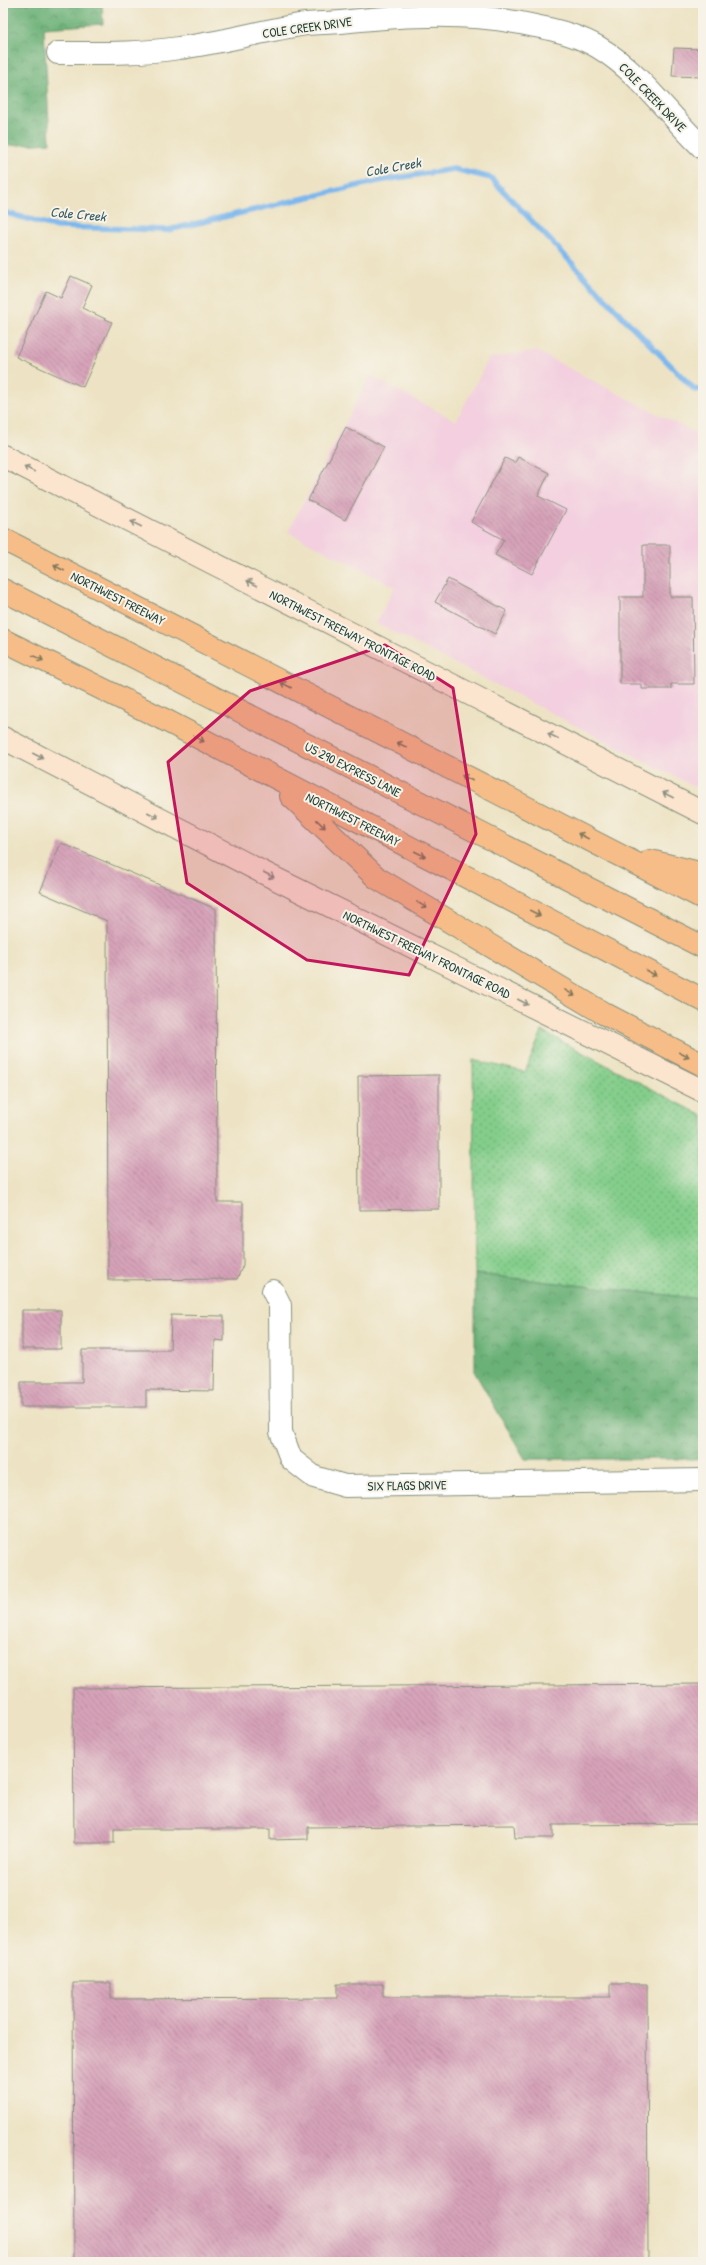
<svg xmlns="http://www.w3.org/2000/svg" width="706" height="2265" font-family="'Patrick Hand',sans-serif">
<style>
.built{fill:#f3cfdf}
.grass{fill:url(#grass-dots);stroke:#528660}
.forest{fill:url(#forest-crowns);stroke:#457756}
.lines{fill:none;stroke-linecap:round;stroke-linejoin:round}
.stream{stroke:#7cb7ed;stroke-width:5.5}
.building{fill:url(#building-back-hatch)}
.street-casing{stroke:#86907c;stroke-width:24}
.secondary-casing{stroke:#86907c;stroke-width:24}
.highway-casing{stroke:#86907c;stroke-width:24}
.street{stroke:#fff;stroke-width:22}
.secondary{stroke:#fce5cf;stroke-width:22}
.highway{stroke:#f7bd88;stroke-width:22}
.oneway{stroke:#8e9182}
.oneway2{stroke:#80775a}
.marked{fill:#c2185b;fill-opacity:0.2;stroke:#c2185b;stroke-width:3;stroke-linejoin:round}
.labels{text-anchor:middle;stroke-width:4;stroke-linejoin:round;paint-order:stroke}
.street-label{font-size:13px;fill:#1f3d34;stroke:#f7f3e8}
.water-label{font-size:14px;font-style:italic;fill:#365c62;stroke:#f7f3e8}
</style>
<defs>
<pattern id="grass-dots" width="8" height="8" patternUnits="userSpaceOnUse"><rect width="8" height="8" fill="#84ce8b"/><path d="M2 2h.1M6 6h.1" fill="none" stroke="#6ba872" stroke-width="1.8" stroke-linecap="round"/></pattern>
<pattern id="forest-crowns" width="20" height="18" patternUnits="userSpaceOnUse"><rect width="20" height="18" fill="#6bb177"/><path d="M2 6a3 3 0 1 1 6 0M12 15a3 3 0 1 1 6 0" fill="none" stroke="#579162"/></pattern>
<pattern id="building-back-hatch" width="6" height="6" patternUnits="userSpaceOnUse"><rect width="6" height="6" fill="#d7a3b9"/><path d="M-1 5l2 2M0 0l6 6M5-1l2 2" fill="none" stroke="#ae8697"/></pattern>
</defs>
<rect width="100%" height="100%" fill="#f7f3e8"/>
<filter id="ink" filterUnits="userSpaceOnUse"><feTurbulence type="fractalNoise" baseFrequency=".025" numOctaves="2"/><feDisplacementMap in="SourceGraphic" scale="8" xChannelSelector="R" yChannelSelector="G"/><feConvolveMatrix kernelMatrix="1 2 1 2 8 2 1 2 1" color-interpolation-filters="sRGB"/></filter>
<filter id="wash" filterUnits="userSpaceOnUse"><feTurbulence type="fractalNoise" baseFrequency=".012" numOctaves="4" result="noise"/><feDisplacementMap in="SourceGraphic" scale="16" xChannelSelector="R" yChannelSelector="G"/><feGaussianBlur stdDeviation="0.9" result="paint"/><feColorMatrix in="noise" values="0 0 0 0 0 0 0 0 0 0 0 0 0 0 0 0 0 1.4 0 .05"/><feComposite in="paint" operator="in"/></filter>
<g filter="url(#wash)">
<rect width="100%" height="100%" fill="#ede3c4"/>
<path class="built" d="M536,351L669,420L694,432H703V791L376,623L395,587L288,532L370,376L456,421L489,358Z"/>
<path class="grass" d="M542,1031L703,1116V1299L475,1274L473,1060L525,1072Z"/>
<path class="forest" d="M3,3H102L103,24L44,28L50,143L3,146Z
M475,1274L703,1299V1459H525L475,1373Z"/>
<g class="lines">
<path class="stream" d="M3,212L57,227L168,230L378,181L454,169L491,178L623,317L695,390L703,389"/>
</g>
<g id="blocks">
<path class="building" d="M674,48L703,49V77L672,76Z
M71,276L92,285L82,308L112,322L83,387L16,357L46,291L61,298Z
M346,427L384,447L345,520L308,500Z
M518,457L549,473L538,496L566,510L532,574L495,555L504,540L471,522L505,458L515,463Z
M643,545H670V597H693L694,684H671V689H642V684H620V597H643Z
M448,579L507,611L495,634L435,602Z
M61,843L216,909L217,1202H243V1265L237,1279L108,1280L107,921L40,892Z
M439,1075V1209L359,1210L358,1076Z
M22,1310H61V1349H22Z
M171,1315L224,1316V1341L215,1340L214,1391L146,1390V1407H21V1382H82V1350H170Z
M703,1684V1824L553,1825V1838H515L514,1825L308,1827V1839L270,1840V1829H114V1843H74L73,1688Z
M73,1983H111V1999L337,1998V1984H383V1997H610V1984H647L648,2262H74Z"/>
</g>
</g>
<g filter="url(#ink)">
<use href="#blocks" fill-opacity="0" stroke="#86907c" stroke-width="1"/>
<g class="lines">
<defs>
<path id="street" d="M58,53C98,53 139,54 179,48C222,43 264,30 306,24C318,23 330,23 341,22C406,15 471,11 535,26C557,30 579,36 598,47C640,72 668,115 703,148
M273,1291L280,1305L281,1432L291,1459L314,1477L345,1486L703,1480"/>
<path id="secondary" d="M3,456L703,813
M3,738L264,873L703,1091"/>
<path id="highway" d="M3,539L703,898
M3,590L703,947
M3,640L165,720L703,1000
M291,796L377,878L603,1013L703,1065
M650,861L703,874"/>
</defs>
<use href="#street" class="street-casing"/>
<use href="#secondary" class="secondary-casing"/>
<use href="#highway" class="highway-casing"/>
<use href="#street" class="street"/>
<use href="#secondary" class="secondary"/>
<use href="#highway" class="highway"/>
</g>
<defs><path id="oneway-shaft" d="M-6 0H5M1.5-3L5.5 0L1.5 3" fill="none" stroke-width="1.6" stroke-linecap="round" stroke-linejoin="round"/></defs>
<g class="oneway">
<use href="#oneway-shaft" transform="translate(29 469) rotate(-153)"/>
<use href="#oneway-shaft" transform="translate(136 524) rotate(-153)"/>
<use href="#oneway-shaft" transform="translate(252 583) rotate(-153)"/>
<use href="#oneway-shaft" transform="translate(553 736) rotate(-153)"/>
<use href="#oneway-shaft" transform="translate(38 756) rotate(27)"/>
<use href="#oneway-shaft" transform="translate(668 795) rotate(-153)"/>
<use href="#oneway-shaft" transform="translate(153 815) rotate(27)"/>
<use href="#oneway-shaft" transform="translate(269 875) rotate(27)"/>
<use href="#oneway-shaft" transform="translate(523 1002) rotate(27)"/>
</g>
<g class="oneway2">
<use href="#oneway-shaft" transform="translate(59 568) rotate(-153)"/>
<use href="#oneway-shaft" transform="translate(38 658) rotate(26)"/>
<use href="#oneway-shaft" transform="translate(286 685) rotate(-153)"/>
<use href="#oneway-shaft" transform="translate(199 739) rotate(28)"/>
<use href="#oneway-shaft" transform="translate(402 745) rotate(-153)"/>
<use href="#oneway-shaft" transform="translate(467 778) rotate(-153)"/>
<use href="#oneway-shaft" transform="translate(321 824) rotate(44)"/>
<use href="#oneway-shaft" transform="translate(583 836) rotate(-153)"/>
<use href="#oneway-shaft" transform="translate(420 854) rotate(27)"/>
<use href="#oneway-shaft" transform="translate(422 905) rotate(31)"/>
<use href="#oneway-shaft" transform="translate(535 913) rotate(27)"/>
<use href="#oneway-shaft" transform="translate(651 973) rotate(27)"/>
<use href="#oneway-shaft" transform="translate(570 993) rotate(31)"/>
<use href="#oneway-shaft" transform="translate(684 1055) rotate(27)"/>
</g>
</g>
<path class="marked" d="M385,645L453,688L476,834L409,975L307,960L187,883L168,762L250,691Z"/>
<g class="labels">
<g class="street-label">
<text transform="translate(307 27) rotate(-8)" y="5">COLE CREEK DRIVE</text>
<text transform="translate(653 97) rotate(46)" y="5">COLE CREEK DRIVE</text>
<text transform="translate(118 598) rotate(27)" y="5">NORTHWEST FREEWAY</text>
<text transform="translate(353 635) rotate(27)" y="5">NORTHWEST FREEWAY FRONTAGE ROAD</text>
<text transform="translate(353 769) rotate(27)" y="5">US 290 EXPRESS LANE</text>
<text transform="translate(353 819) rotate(27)" y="5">NORTHWEST FREEWAY</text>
<text transform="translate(427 954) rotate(26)" y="5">NORTHWEST FREEWAY FRONTAGE ROAD</text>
<text transform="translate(407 1485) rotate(-1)" y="5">SIX FLAGS DRIVE</text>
</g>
<g class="water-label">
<text transform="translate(393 167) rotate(-10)" y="5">Cole Creek</text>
<text transform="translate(78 214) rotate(5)" y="5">Cole Creek</text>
</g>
</g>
<rect width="706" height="2265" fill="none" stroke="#f7f3e8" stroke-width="16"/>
</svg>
